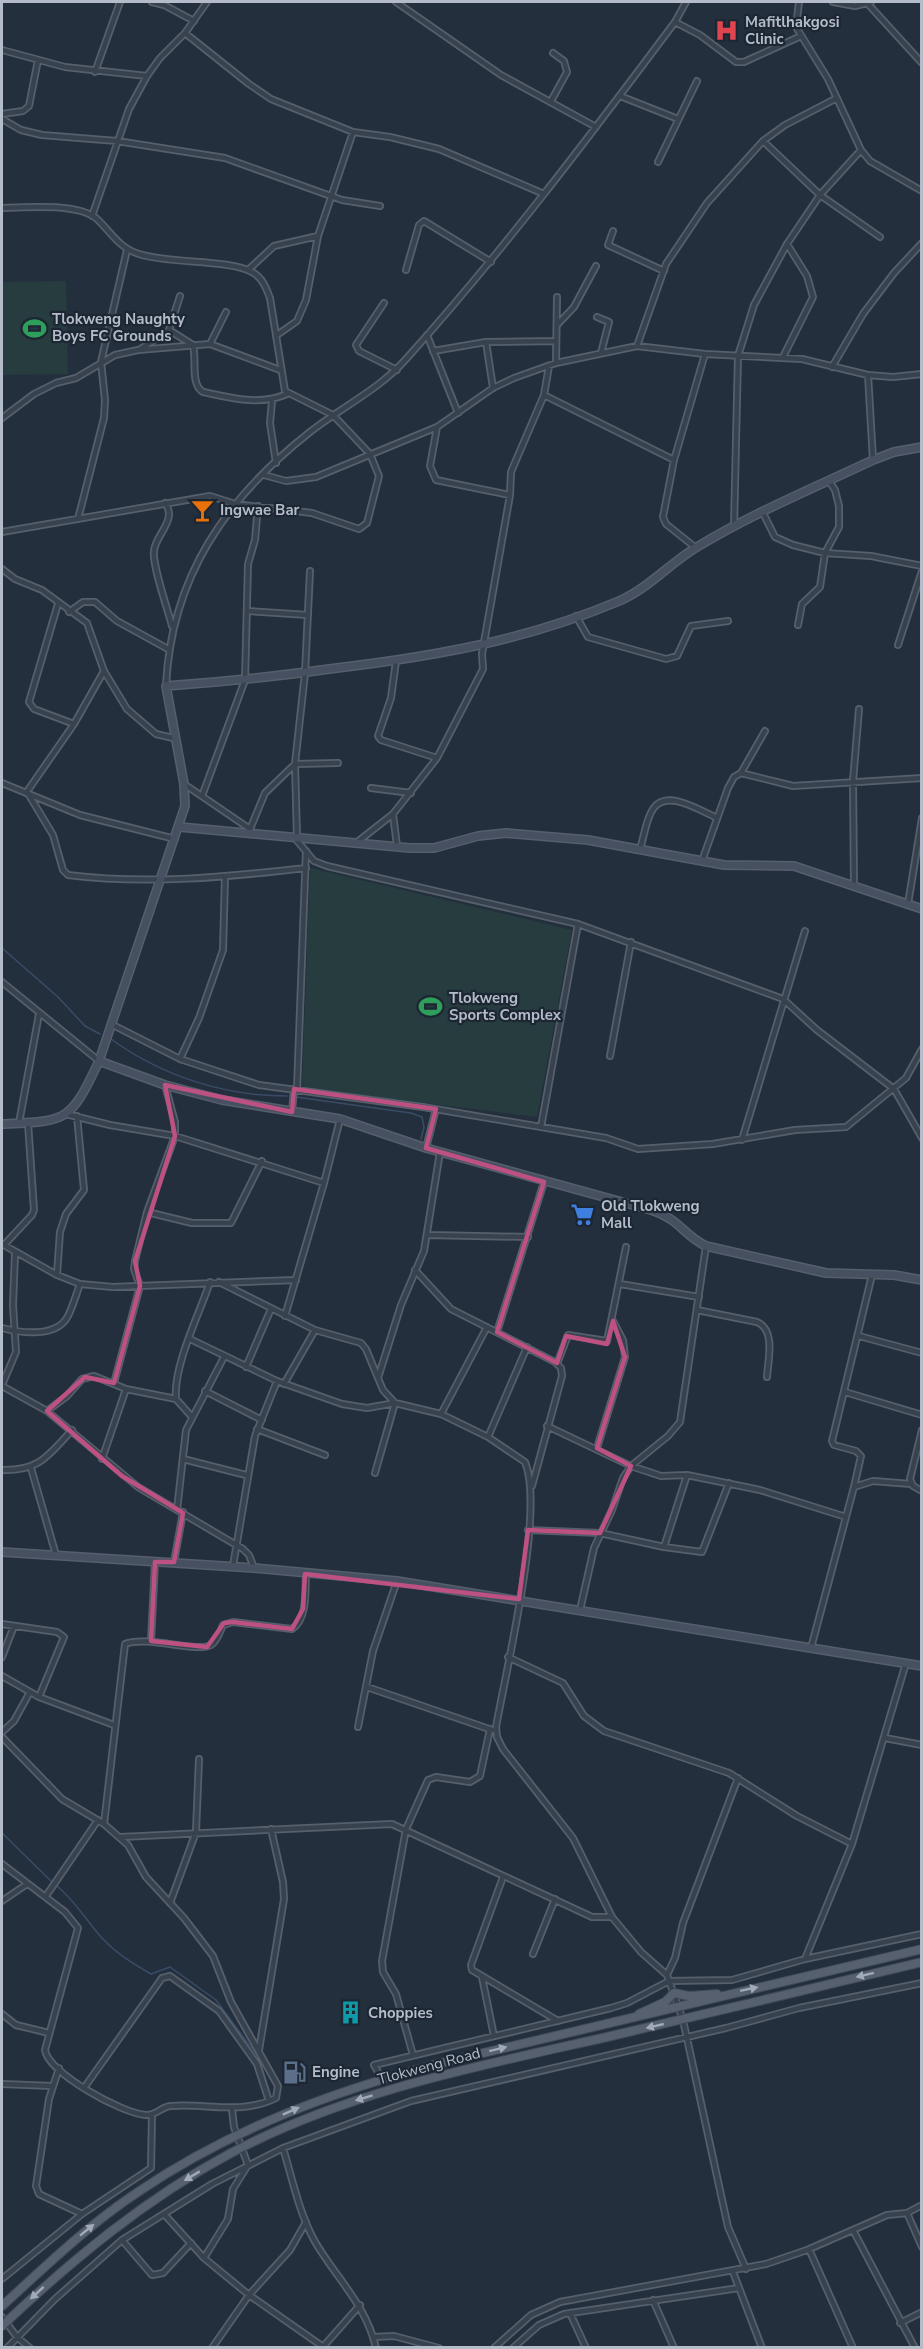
<svg xmlns="http://www.w3.org/2000/svg" width="923" height="2349" font-family="'Nunito Sans',sans-serif">
<style>
.pitch{fill:#263c3f}
.lines{fill:none;stroke-linecap:round;stroke-linejoin:round}
.stream{stroke:#394c67;stroke-width:1.5}
.street-casing{stroke:#565f6c;stroke-width:8}
.secondary-casing{stroke:#565f6c;stroke-width:10}
.primary-casing{stroke:#414a57;stroke-width:10}
.street{stroke:#38414e;stroke-width:4.5}
.secondary{stroke:#465061;stroke-width:7}
.primary{stroke:#56606e;stroke-width:8}
.oneway{fill:#a1aab7}
.marked{fill:none;stroke:#bd5182;stroke-width:4.5;stroke-linejoin:round}
.labels{text-anchor:middle;stroke-width:4.5;stroke-linejoin:round;paint-order:stroke}
.poi-label{font-size:15px;font-weight:bold;fill:#b4bcc9;stroke:#1d2633;text-anchor:start}
.street-label{font-size:15px;fill:#b4bcc9;stroke:#1d2633}
</style>
<rect width="100%" height="100%" fill="#242f3e"/>
<path class="pitch" d="M66,281L68,374L2,375V282Z
M310,868L572,930L537,1117L304,1088L302,1085Z"/>
<g class="lines">
<path class="stream" d="M2,948L58,997L85,1026L100,1034
M111,1039C162,1076 224,1096 287,1096
M296,1097L411,1113L422,1117L424,1127L421,1139
M2,1833L52,1882
M56,1885C73,1899 82,1914 96,1931C111,1950 130,1962 151,1974L170,1967L216,2000L259,2058L270,2094"/>
<defs>
<path id="street" d="M152,2L164,5L194,21
M396,2L501,75L596,127
M799,2L796,27L828,79L861,150L870,161L922,191
M833,2L855,6L871,2
M868,4L922,63
M675,22L700,35L736,62H744L801,36
M185,33L249,84L271,99L353,132L390,137L439,149L544,194
M2,50L65,67L147,76
M95,72L120,2
M620,96L678,119
M551,101L567,72L564,61L553,53
M2,114L23,111L29,106L38,60
M2,119L21,130L42,135L117,141L225,158L342,200L380,206
M763,141L820,195L880,237
M658,162L697,81
M2,208C25,207 79,203 97,219C111,232 119,248 139,254C169,264 229,259 252,272C263,278 266,288 270,298L285,391L333,415L370,454L379,476L367,523L359,529L312,513L235,504L210,496L2,532
M92,216L129,109L147,76L160,58L185,33L207,2
M613,231L608,245L664,271
M248,270L274,246L318,236
M406,270L419,225L424,221L491,262
M384,303L356,345L359,351L397,370
M597,317L609,322L601,353
M557,325L574,307L596,266
M169,330L180,296
M277,335L297,321L306,300L318,236L353,132
M427,335L458,413
M486,342L493,388
M210,344L226,312
M637,346L666,264L707,203L763,141L785,125L837,98
M139,350L169,330L193,345C197,360 190,384 203,392C232,398 259,406 287,394
M433,351L486,342L556,341
M783,357L813,297L807,276L787,244
M556,363L557,297
M832,367L863,314L894,273L922,243
M868,375L873,460
M544,395L674,460
M272,401L270,423L276,463
M2,418L34,394L56,383L76,378L115,355L138,350L210,344L280,370
M437,427L430,466L436,480L510,495
M264,475L286,481L316,477L437,427L493,388L514,378L556,363L637,346L705,354L802,359L868,375L893,377L922,374
M165,503C178,520 155,535 154,551C152,565 168,610 172,626
M763,513L775,537L793,545L825,553L871,556L922,566
M78,519L104,418L105,400L101,362L127,250
M734,527L738,356L754,305L787,244L820,195L861,150
M696,548L666,524L663,517L674,460L705,354
M2,569L15,579L42,590L87,623L104,671L127,709L156,734L173,738
M58,604L29,702L34,709L74,724
M247,611L308,615
M69,612L83,602H95L117,621L168,649
M576,616L588,637L666,659L677,656L691,626L728,621
M798,625L802,604L820,587L825,553L839,527V506L835,490L829,481
M898,645L922,571
M396,661L391,698L378,736L381,740L437,758
M166,686C171,577 226,498 310,432C343,406 379,390 407,358C503,251 589,137 675,22L686,2
M741,773L793,786L922,778
M2,783L80,815L175,839
M184,784L250,829
M371,788L411,793
M26,793L74,724L104,671
M29,795L53,835L63,870L68,875C147,885 228,877 306,868
M202,796L245,680L248,564L255,540L258,506
M393,814L397,846
M248,834L265,793L295,764L338,763
M294,837L314,861L327,866L578,924L783,999L817,1030L894,1089L922,1138
M297,837L295,764L305,673L310,571
M356,843L393,814L437,758L483,669L482,654L510,495L511,472L544,395L549,366
M640,849C644,837 646,819 653,809C666,788 701,811 717,818
M702,861L728,788L734,777L741,773L765,731
M854,886L853,781L859,709
M908,904L922,818
M2,982L99,1061
M111,1024L180,1059L259,1085L423,1107L606,1138L638,1149L713,1144L795,1130L846,1127L906,1078L922,1049
M610,1056L631,942
M180,1059L199,1018L223,950L225,877
M297,1090L306,851
M292,1112L294,1089
M66,1114L110,1125L175,1136L324,1183
M19,1123L39,1014
M541,1127L578,924
M742,1140L805,931
M426,1148L436,1109
M147,1212L192,1223H231L262,1161
M429,1235L528,1237
M2,1244L57,1275L80,1284L113,1287L296,1280
M4,1245L32,1215L34,1210L28,1123
M415,1270L451,1309L555,1362L561,1368L562,1376L532,1486
M57,1275L60,1232L66,1214L84,1190L77,1116
M219,1282L315,1330L361,1343L366,1349L383,1390L395,1403L441,1414L488,1437L525,1462C545,1510 506,1670 496,1727L497,1737L503,1749L573,1838L612,1917L641,1952L667,1975L683,2020L728,2227L746,2269
M620,1284L699,1297
M697,1310L757,1322C776,1330 768,1360 767,1377
M285,1316L324,1183L340,1119
M2,1328C21,1333 57,1338 68,1316C73,1306 76,1295 80,1284
M497,1332L544,1182
M859,1336L922,1353
M190,1339L277,1381L342,1404L367,1408L395,1403L375,1473
M557,1364L568,1335L607,1341L626,1247
M246,1367L271,1309
M378,1378L401,1305L424,1251L440,1152
M114,1383L140,1286L134,1269L135,1261L147,1212L175,1136V1122L165,1085
M284,1384L315,1330
M2,1385L16,1352L13,1305L15,1253
M2,1386L47,1411L138,1487L243,1549L249,1555L254,1568
M205,1391L262,1420
M845,1392L922,1415
M176,1399C173,1366 199,1315 210,1282
M47,1411L67,1396L82,1379L94,1376L126,1389L176,1399L192,1417
M441,1414L487,1327
M547,1426L631,1466L661,1476L687,1475L760,1490L846,1517
M257,1429L325,1455
M922,1430L910,1479L913,1486L922,1491
M488,1437L527,1347
M597,1448L625,1357L623,1340L613,1321
M102,1459L126,1389
M183,1459L246,1475
M31,1468L56,1555
M2,1470C39,1471 48,1456 72,1430
M854,1487L861,1456L856,1451L834,1445L832,1441L872,1275
M177,1510L186,1430L224,1357
M528,1530L600,1533L664,1547L687,1475
M664,1547L702,1552L729,1483
M174,1562L183,1512
M233,1566L255,1436L277,1381
M580,1610L594,1548L612,1510L623,1478L631,1466L668,1436L680,1422L706,1246
M2,1624L57,1632L64,1637L39,1697
M151,1641L155,1562
M811,1648L854,1487L873,1481L911,1484
M2,1657L14,1626
M508,1657L563,1683L584,1716L604,1731L729,1773L797,1816L852,1844
M2,1676L39,1697L114,1725
M367,1687L492,1730
M358,1727L373,1651L397,1581
M2,1732L14,1721L30,1692
M2,1737L62,1799L104,1824L128,1845L146,1877L184,1918L213,1956L231,2002L278,2086L276,2098C242,2115 206,2103 171,2106C162,2106 156,2116 146,2115C123,2114 48,2073 45,2050L78,1928L65,1912L2,1864
M885,1738L922,1745
M104,1824L125,1644C147,1635 196,1653 211,1645C217,1642 220,1631 223,1625L233,1622L292,1629C308,1619 305,1590 306,1574
M121,1837L392,1824L592,1917H612
M503,1877L471,1965L472,1970L558,2021
M46,1896L98,1820
M2,1901L27,1884
M170,1903L196,1832L199,1759
M533,1954L555,1899
M805,1959L852,1844L906,1663
M667,1975L675,1958L683,1923L738,1778
M482,1977L494,2036
M2,2014L16,2025L49,2033
M259,2050L284,1899L283,1882L271,1829
M413,2055L396,1994L383,1972L382,1961L406,1829L428,1780L436,1777L470,1782L480,1776L490,1729
M59,2068L49,2099L36,2186L39,2194L82,2214
M382,2079L374,2065L611,2008L627,2003L669,1981L732,1980L805,1959L922,1934
M2,2084L52,2086
M84,2088L162,1978L170,1976L219,2011L257,2064L269,2101
M283,2148C292,2178 299,2212 314,2240C335,2277 366,2304 376,2348
M907,2213L922,2247
M164,2214L204,2258L249,2295L322,2346
M853,2230L915,2348
M122,2240L152,2275L163,2273L191,2243
M809,2249L853,2348
M204,2258L228,2219L233,2189L248,2165L234,2127L232,2109
M733,2272L762,2348
M2,2279L82,2214L151,2168L152,2115
M653,2300L674,2348
M570,2313L586,2348
M2,2317L17,2337L30,2348
M900,2323L922,2312
M373,2337L394,2336L439,2348
M7,2348L55,2299L122,2240L212,2184L283,2148L411,2101L726,2028L799,2008L922,1983
M212,2348L249,2295L290,2250L306,2222
M322,2348L360,2305
M494,2348L531,2315L560,2302L766,2264L807,2250L887,2215L907,2213L922,2205
M513,2348L539,2325L564,2314L739,2288"/>
<path id="secondary" d="M180,827L410,848H434L478,836L506,833L588,840L724,865L794,866L922,909
M99,1061L165,1085L222,1100L340,1119L426,1148L651,1210C680,1219 683,1235 706,1246L826,1273L894,1275L922,1280
M2,1124C67,1121 70,1123 99,1061L185,806L184,784L166,686C223,682 280,676 337,668C436,656 527,640 619,601C649,588 670,563 697,547C753,513 814,488 873,460L894,452L922,447
M2,1552L254,1568L397,1581L922,1666"/>
<path id="primary" d="M639,2014L665,2002L674,1993L689,1996L717,1994
M2,2306C46,2266 88,2225 138,2192C229,2130 331,2092 437,2064L922,1949
M2,2326C72,2260 145,2199 231,2153C348,2091 479,2066 607,2037C712,2013 817,1987 922,1962"/>
</defs>
<use href="#street" class="street-casing"/>
<use href="#secondary" class="secondary-casing"/>
<use href="#primary" class="primary-casing"/>
<use href="#street" class="street"/>
<use href="#secondary" class="secondary"/>
<use href="#primary" class="primary"/>
</g>
<defs><path id="oneway-solid" d="M-6-.8H1V-3.2L6.5 0L1 3.2V.8H-6Z" transform="scale(1.5)"/></defs>
<g class="oneway">
<use href="#oneway-solid" transform="translate(865 1975) rotate(166)"/>
<use href="#oneway-solid" transform="translate(749 1989) rotate(-12)"/>
<use href="#oneway-solid" transform="translate(655 2026) rotate(167)"/>
<use href="#oneway-solid" transform="translate(498 2049) rotate(-14)"/>
<use href="#oneway-solid" transform="translate(364 2098) rotate(163)"/>
<use href="#oneway-solid" transform="translate(291 2111) rotate(-24)"/>
<use href="#oneway-solid" transform="translate(192 2176) rotate(149)"/>
<use href="#oneway-solid" transform="translate(87 2230) rotate(-39)"/>
<use href="#oneway-solid" transform="translate(37 2293) rotate(138)"/>
</g>
<path class="marked" d="M165,1085L292,1112L294,1089L436,1109L426,1148L544,1182L497,1332L557,1363L566,1336L607,1344L613,1321L625,1357L597,1448L631,1466L600,1533L528,1530L519,1599L305,1574L303,1609L292,1629L233,1622L224,1623L207,1647L151,1641L155,1562H174L183,1513L122,1476L47,1411L85,1377L114,1383L140,1286L135,1261L175,1136Z"/>
<defs>
<symbol id="hospital-bare" viewBox="-9 -9 18 18"><path d="M-5-5h3v3.5h4V-5h3V5h-3V1.5h-4V5h-3Z" fill="#e0444e" stroke="#1d2633" stroke-width="2.5" paint-order="stroke"/></symbol>
<symbol id="stadium-bare" viewBox="-9 -9 18 18"><path d="M0-5a6.5 5 0 1 0 0 10a6.5 5 0 1 0 0-10ZM-3.5-1.8h7v3.6h-7Z" fill="#2e9e5b" stroke="#1d2633" stroke-width="2.5" paint-order="stroke"/></symbol>
<symbol id="bar-bare" viewBox="-9 -9 18 18"><path d="M-6-5H6L.8 .8V4.5H3.5V6h-7V4.5H-.8V.8Z" fill="#e8710a" stroke="#1d2633" stroke-width="2.5" paint-order="stroke"/></symbol>
<symbol id="supermarket-bare" viewBox="-9 -9 18 18"><path d="M-6-5.5h2.5l.6 2H6L4.5 2H-2.5L-4.4-4H-6ZM-1.5 3.2a1.3 1.3 0 1 0 .1 0ZM3 3.2a1.3 1.3 0 1 0 .1 0Z" fill="#3f7fe0" stroke="#1d2633" stroke-width="2.5" paint-order="stroke"/></symbol>
<symbol id="building-bare" viewBox="-9 -9 18 18"><path d="M-4-6H4V6H1V3H-1V6H-4ZM-2.5-4.3h1.7v1.8h-1.7ZM.8-4.3h1.7v1.8H.8ZM-2.5-1h1.7V.8h-1.7ZM.8-1h1.7V.8H.8Z" fill="#0f9aa8" stroke="#1d2633" stroke-width="2.5" paint-order="stroke"/></symbol>
<symbol id="fuel-bare" viewBox="-9 -9 18 18"><path d="M-5.5-6h7V0h2V4h1.3V-2.5L3-4.5l.8-.8L6-3V5H2.5V1h-1V6h-7ZM-4.2-4.7v3.2H.2V-4.7Z" fill="#5c6f8a" stroke="#1d2633" stroke-width="2.5" paint-order="stroke"/></symbol>
</defs>
<g fill-rule="evenodd">
<use href="#hospital-bare" x="710" y="14" width="33" height="33"/>
<use href="#stadium-bare" x="18" y="312" width="33" height="33"/>
<use href="#bar-bare" x="186" y="494" width="33" height="33"/>
<use href="#stadium-bare" x="414" y="990" width="33" height="33"/>
<use href="#supermarket-bare" x="566" y="1198" width="33" height="33"/>
<use href="#building-bare" x="334" y="1996" width="33" height="33"/>
<use href="#fuel-bare" x="278" y="2056" width="33" height="33"/>
</g>
<g class="labels">
<g class="poi-label">
<text x="745" y="27">Mafitlhakgosi<tspan x="745" dy="17">Clinic</tspan></text>
<text x="52" y="324">Tlokweng Naughty<tspan x="52" dy="17">Boys FC Grounds</tspan></text>
<text x="220" y="515">Ingwae Bar</text>
<text x="449" y="1003">Tlokweng<tspan x="449" dy="17">Sports Complex</tspan></text>
<text x="601" y="1211">Old Tlokweng<tspan x="601" dy="17">Mall</tspan></text>
<text x="368" y="2018">Choppies</text>
<text x="312" y="2077">Engine</text>
</g>
<g class="street-label">
<text transform="translate(429 2066) rotate(-15)" y="5">Tlokweng Road</text>
</g>
</g>
<rect width="923" height="2349" fill="none" stroke="#b4bcc9" stroke-width="6"/>
</svg>
